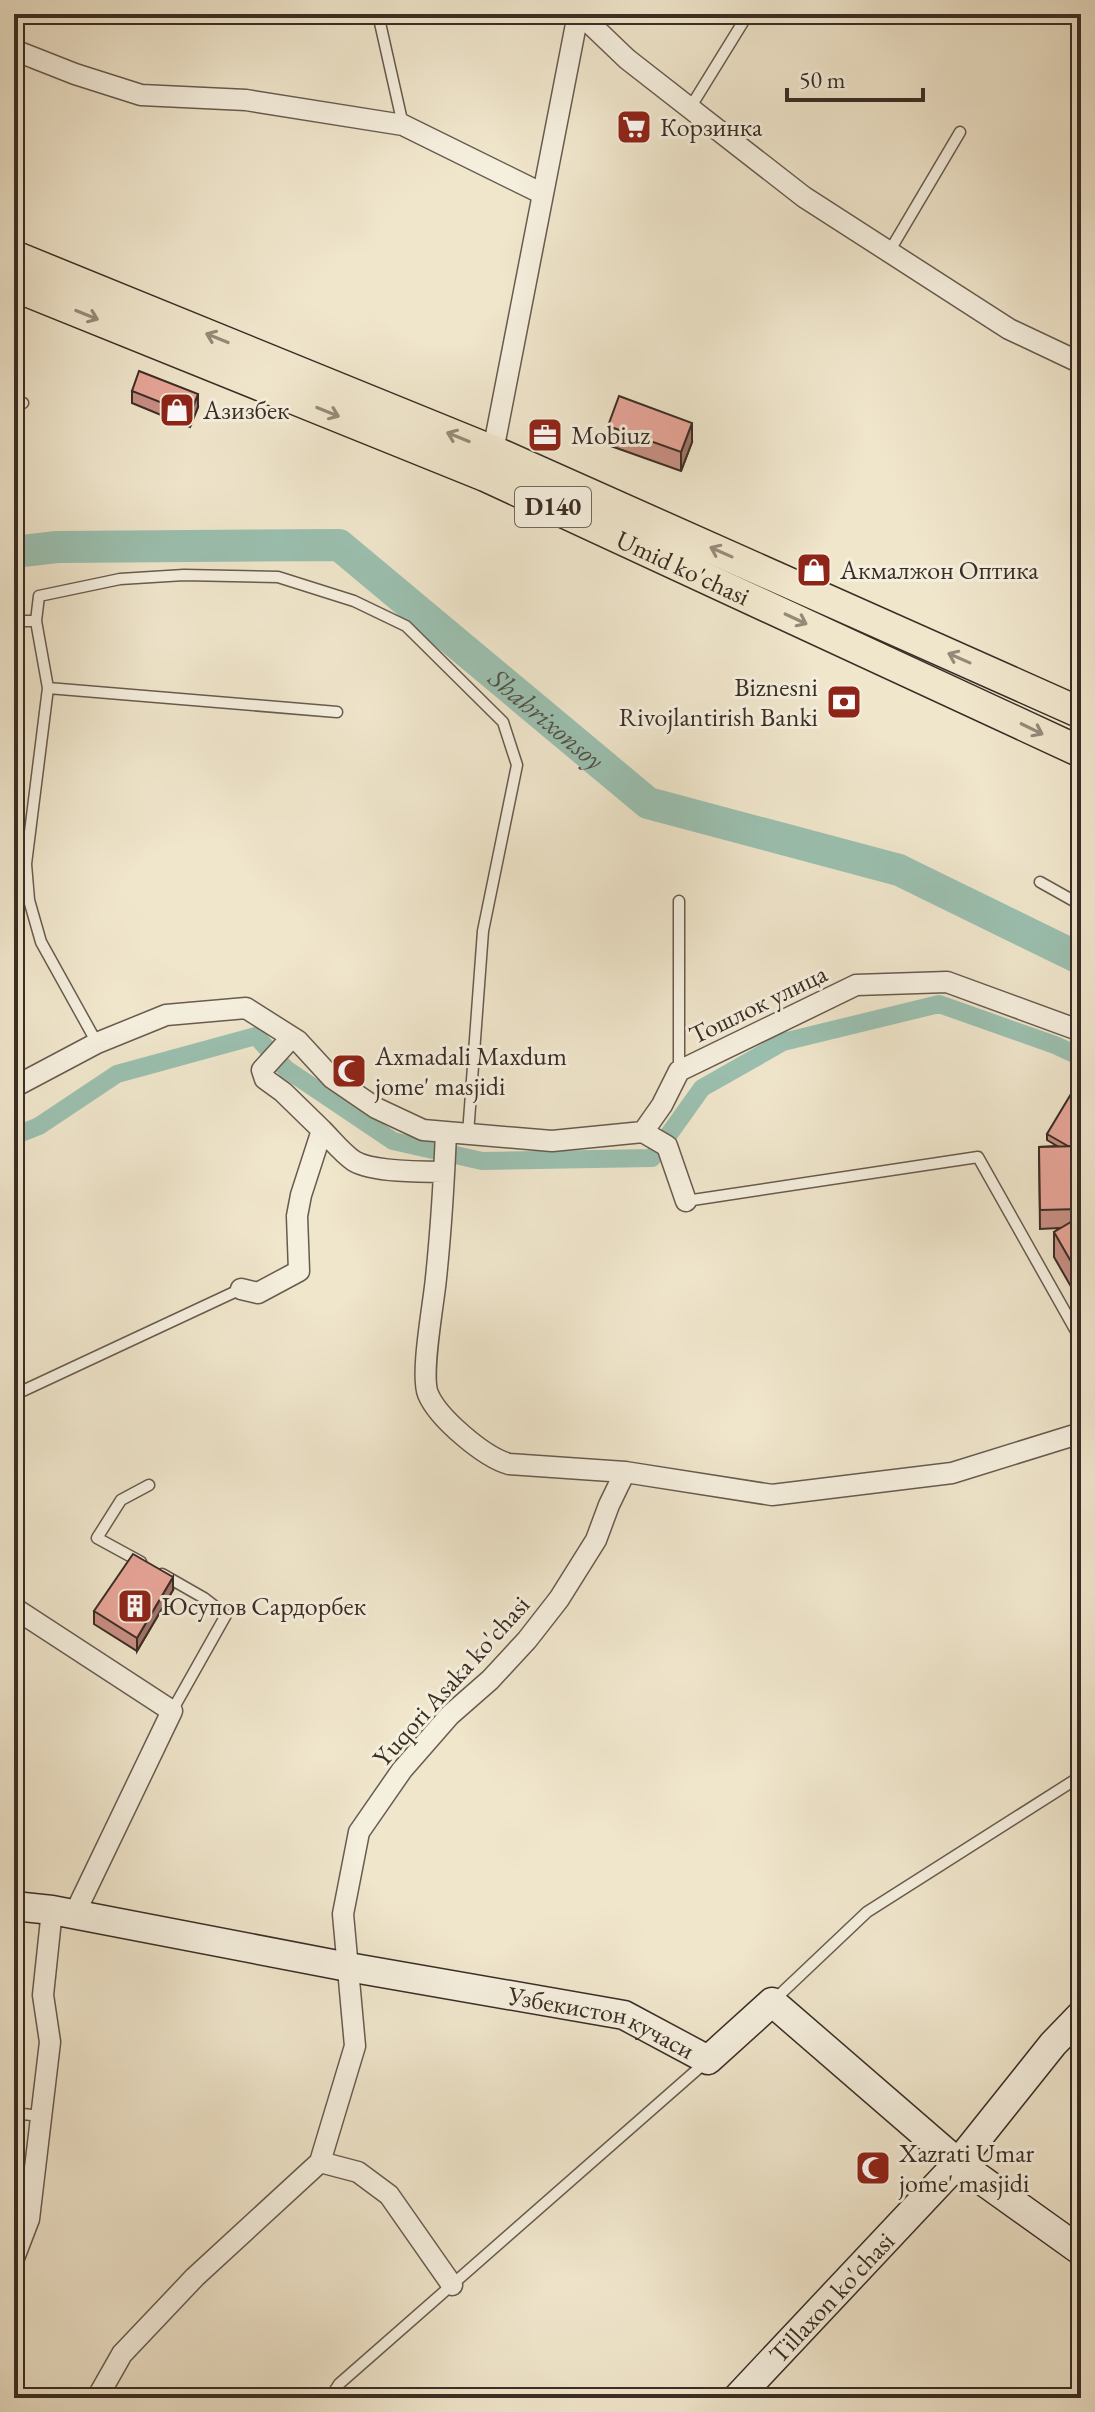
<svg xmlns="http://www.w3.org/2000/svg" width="1095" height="2412" font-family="'EB Garamond',serif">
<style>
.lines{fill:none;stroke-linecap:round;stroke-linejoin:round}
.canal{stroke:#9bc0b0;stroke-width:18}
.river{stroke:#9bc0b0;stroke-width:32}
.lane-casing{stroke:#685b4f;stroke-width:13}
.street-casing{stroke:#685b4f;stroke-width:23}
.secondary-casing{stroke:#3a2d25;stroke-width:31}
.primary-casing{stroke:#3a2d25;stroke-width:33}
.lane{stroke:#f5efde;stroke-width:10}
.street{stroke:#f5efde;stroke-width:20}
.secondary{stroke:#f5efde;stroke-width:28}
.primary{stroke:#f0e6cc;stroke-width:30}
.wall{fill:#c88f84;stroke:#3a2d25;stroke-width:2}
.shaded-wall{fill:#a3746c;stroke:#3a2d25;stroke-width:2}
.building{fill:#e9a69a;stroke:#3a2d25;stroke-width:2}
.oneway{stroke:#958a78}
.labels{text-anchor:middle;stroke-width:6;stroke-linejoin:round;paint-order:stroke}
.shield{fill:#f5efde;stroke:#72675c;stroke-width:2}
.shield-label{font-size:24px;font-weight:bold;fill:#3a2d25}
.poi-label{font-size:26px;fill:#3a2d25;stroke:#f5efde;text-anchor:start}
.street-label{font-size:26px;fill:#3a2d25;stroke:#f5efde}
.water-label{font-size:28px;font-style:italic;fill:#525248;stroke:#f5efde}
</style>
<rect width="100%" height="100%" fill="#f0e6cc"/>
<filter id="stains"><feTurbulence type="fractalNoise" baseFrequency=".0025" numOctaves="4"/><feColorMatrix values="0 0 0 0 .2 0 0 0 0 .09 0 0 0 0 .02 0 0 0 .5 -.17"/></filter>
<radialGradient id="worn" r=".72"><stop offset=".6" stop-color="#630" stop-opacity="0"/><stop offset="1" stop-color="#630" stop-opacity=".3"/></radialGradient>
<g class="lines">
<path class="canal" d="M14,1136L39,1126L117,1074L256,1036L286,1069L393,1141L482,1161L652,1158L702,1088L783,1042L939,1004L1055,1045L1081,1057"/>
<path class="river" id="s1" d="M14,552L57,547L339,545L648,803L899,870L1081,959"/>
<defs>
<path id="lane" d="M378,14L403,125
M690,108L748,14
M889,252L960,132
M14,400L23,403
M14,621H36L48,688L26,864L29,900L41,942L97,1043
M36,621L39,596L120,579L184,575L278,577L354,601L406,626L503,722L517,765L483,931L468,1134
M48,688L337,712
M1040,882L1081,905
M679,901V1071
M686,1201L978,1157L1081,1340
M14,1395L241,1289
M141,1562L97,1538L121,1500L149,1485
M162,1574L204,1598L226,1615L172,1711
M773,2001L867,1912L1081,1776
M14,2113L40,2116
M330,2398L339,2384L707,2061"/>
<path id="street" d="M580,14L627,59L804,197L1009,329L1081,363
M14,50L75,74L141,95L246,100L403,125L543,194
M493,451L578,14
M292,1037L262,1070L265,1079L283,1092L322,1130
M14,1087L97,1043L166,1015L246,1008L298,1041L332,1078L376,1108L423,1130L552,1141L643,1132L662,1105L679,1071L856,985L947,982L1081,1031
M446,1132C444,1181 441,1230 436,1278C434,1302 420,1374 428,1394C438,1418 484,1457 509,1464L625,1472
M643,1132L667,1146L686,1201
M241,1289L258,1293L299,1271L297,1216L301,1195L322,1130C332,1140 343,1154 354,1161C372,1172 423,1172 444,1172
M14,1608L172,1711L74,1915
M320,2162L358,2172L389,2195L452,2285
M14,2258L29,2219L50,2042L43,1995L52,1910
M97,2398L122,2354L195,2277L320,2162L355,2046L343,1914L359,1832L402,1770L450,1715L490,1680L527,1640L559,1599L596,1540L609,1505L625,1472L772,1495L952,1473L1081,1433"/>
<g id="secondary">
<path id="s2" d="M14,1906L52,1910L348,1967L624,2015L708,2060L772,2002L958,2163L1081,2251"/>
<path id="s3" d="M737,2398L958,2163L1053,2044L1081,2015"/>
</g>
<g id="primary">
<path d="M14,256L493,451L1081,713"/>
<path id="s4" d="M14,286L485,476L1081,752"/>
</g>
</defs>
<use href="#lane" class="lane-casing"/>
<use href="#street" class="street-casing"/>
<use href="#secondary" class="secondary-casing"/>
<use href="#primary" class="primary-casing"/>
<use href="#lane" class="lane"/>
<use href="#street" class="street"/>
<use href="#secondary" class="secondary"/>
<use href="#primary" class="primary"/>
</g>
<path class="wall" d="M132,391L198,407L190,427L132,403Z
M608,426L692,442L681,471L608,445Z
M1081,803V843L1077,842V823Z
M1081,1087V1304L1054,1257V1232L1060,1228L1040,1229L1039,1147L1057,1146L1047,1140V1134Z
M173,1590L137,1651L94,1624V1611Z"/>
<path class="shaded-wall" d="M198,394V407L190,427V414Z
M692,423V442L681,471V452Z
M173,1577V1590L137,1651V1638Z"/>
<path class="building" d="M139,371L198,394L190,414L132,391Z
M619,396L692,423L681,452L608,426Z
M1081,803V824L1077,823Z
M1077,1084L1081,1087V1140L1078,1146H1068L1047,1134Z
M1081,1146V1209L1040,1210L1039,1147Z
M1081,1216V1279L1054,1232Z
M133,1554L173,1577L137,1638L94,1611Z"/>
<defs><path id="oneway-shaft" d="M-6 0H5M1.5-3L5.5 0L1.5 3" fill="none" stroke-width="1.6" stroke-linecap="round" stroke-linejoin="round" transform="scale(2)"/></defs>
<g class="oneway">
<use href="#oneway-shaft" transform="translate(87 315) rotate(22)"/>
<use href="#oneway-shaft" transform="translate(217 338) rotate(-158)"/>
<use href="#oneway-shaft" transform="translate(328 412) rotate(22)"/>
<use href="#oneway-shaft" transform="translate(458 437) rotate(-158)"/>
<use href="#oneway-shaft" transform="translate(721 552) rotate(-156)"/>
<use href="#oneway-shaft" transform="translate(796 619) rotate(25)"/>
<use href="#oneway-shaft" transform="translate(959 658) rotate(-156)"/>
<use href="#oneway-shaft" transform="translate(1032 729) rotate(26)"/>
</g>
<defs>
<symbol id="supermarket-square" viewBox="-11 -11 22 22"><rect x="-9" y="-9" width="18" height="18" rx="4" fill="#8f2418" stroke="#f5efde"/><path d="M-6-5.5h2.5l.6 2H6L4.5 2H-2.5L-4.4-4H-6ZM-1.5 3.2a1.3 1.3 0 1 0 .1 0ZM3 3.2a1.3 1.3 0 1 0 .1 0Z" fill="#fff"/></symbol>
<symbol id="shop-square" viewBox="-11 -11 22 22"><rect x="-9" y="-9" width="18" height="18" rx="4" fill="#8f2418" stroke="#f5efde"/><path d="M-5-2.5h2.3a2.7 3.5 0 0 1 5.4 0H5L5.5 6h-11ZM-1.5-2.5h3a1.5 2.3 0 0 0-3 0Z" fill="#fff"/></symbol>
<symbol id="office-square" viewBox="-11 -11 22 22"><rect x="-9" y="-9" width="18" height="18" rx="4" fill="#8f2418" stroke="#f5efde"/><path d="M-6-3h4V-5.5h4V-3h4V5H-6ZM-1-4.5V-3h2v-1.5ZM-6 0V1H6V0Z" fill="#fff"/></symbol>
<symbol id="bank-square" viewBox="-11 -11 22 22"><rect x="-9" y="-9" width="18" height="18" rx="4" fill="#8f2418" stroke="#f5efde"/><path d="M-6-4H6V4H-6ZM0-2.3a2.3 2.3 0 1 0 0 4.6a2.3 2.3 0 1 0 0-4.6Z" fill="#fff"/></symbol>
<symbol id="mosque-square" viewBox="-11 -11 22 22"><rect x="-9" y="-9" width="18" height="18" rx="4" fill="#8f2418" stroke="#f5efde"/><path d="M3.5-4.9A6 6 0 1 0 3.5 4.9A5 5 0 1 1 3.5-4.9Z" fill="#fff"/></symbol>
<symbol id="building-square" viewBox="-11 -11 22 22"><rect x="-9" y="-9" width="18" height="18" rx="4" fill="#8f2418" stroke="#f5efde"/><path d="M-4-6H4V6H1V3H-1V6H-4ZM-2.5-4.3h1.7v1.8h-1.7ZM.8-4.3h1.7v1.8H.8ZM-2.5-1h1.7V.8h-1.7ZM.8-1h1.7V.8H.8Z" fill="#fff"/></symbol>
</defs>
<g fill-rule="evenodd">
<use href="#supermarket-square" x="614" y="107" width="40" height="40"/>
<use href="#shop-square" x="157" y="390" width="40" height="40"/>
<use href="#office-square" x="525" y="415" width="40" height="40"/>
<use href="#shop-square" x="794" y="550" width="40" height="40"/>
<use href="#bank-square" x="824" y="682" width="40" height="40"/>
<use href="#mosque-square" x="329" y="1051" width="40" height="40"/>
<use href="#building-square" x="115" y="1586" width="40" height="40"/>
<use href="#mosque-square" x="853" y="2148" width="40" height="40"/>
</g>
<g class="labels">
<rect class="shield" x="515" y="487" width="76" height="40" rx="6"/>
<g class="shield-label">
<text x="553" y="515">D140</text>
</g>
<g class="poi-label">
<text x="660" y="136">Корзинка</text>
<text x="203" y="419">Азизбек</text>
<text x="571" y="444">Mobiuz</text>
<text x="840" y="579">Акмалжон Оптика</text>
<text x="818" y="696" text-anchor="end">Biznesni<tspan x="818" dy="30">Rivojlantirish Banki</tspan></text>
<text x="375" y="1065">Axmadali Maxdum<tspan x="375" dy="30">jome' masjidi</tspan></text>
<text x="161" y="1615">Юсупов Сардорбек</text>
<text x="899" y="2162">Xazrati Umar<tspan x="899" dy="30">jome' masjidi</tspan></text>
</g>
<g class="street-label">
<text dy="9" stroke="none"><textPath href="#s4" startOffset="726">Umid ko'chasi</textPath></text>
<text transform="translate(758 1004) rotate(-26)" y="9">Тошлок улица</text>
<text transform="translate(451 1681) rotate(-48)" y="9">Yuqori Asaka ko'chasi</text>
<text dy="9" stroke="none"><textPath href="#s2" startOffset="600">Узбекистон кучаси</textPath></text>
<text dy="9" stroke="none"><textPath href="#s3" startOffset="138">Tillaxon ko'chasi</textPath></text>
</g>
<g class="water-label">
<text dy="10" stroke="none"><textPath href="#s1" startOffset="596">Shahrixonsoy</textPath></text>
</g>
</g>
<rect width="1095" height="2412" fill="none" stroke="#f0e6cc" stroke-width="48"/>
<rect x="16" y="16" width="1063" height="2380" fill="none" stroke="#3a2d25" stroke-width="4"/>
<rect x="24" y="24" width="1047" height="2364" fill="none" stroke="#3a2d25" stroke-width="2"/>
<path d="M787 88v12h136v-12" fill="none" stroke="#3a2d25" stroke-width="4"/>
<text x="799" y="88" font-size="24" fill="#3a2d25" stroke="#f5efde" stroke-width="6" paint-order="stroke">50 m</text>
<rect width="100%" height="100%" filter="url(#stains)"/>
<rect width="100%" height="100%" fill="url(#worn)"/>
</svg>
